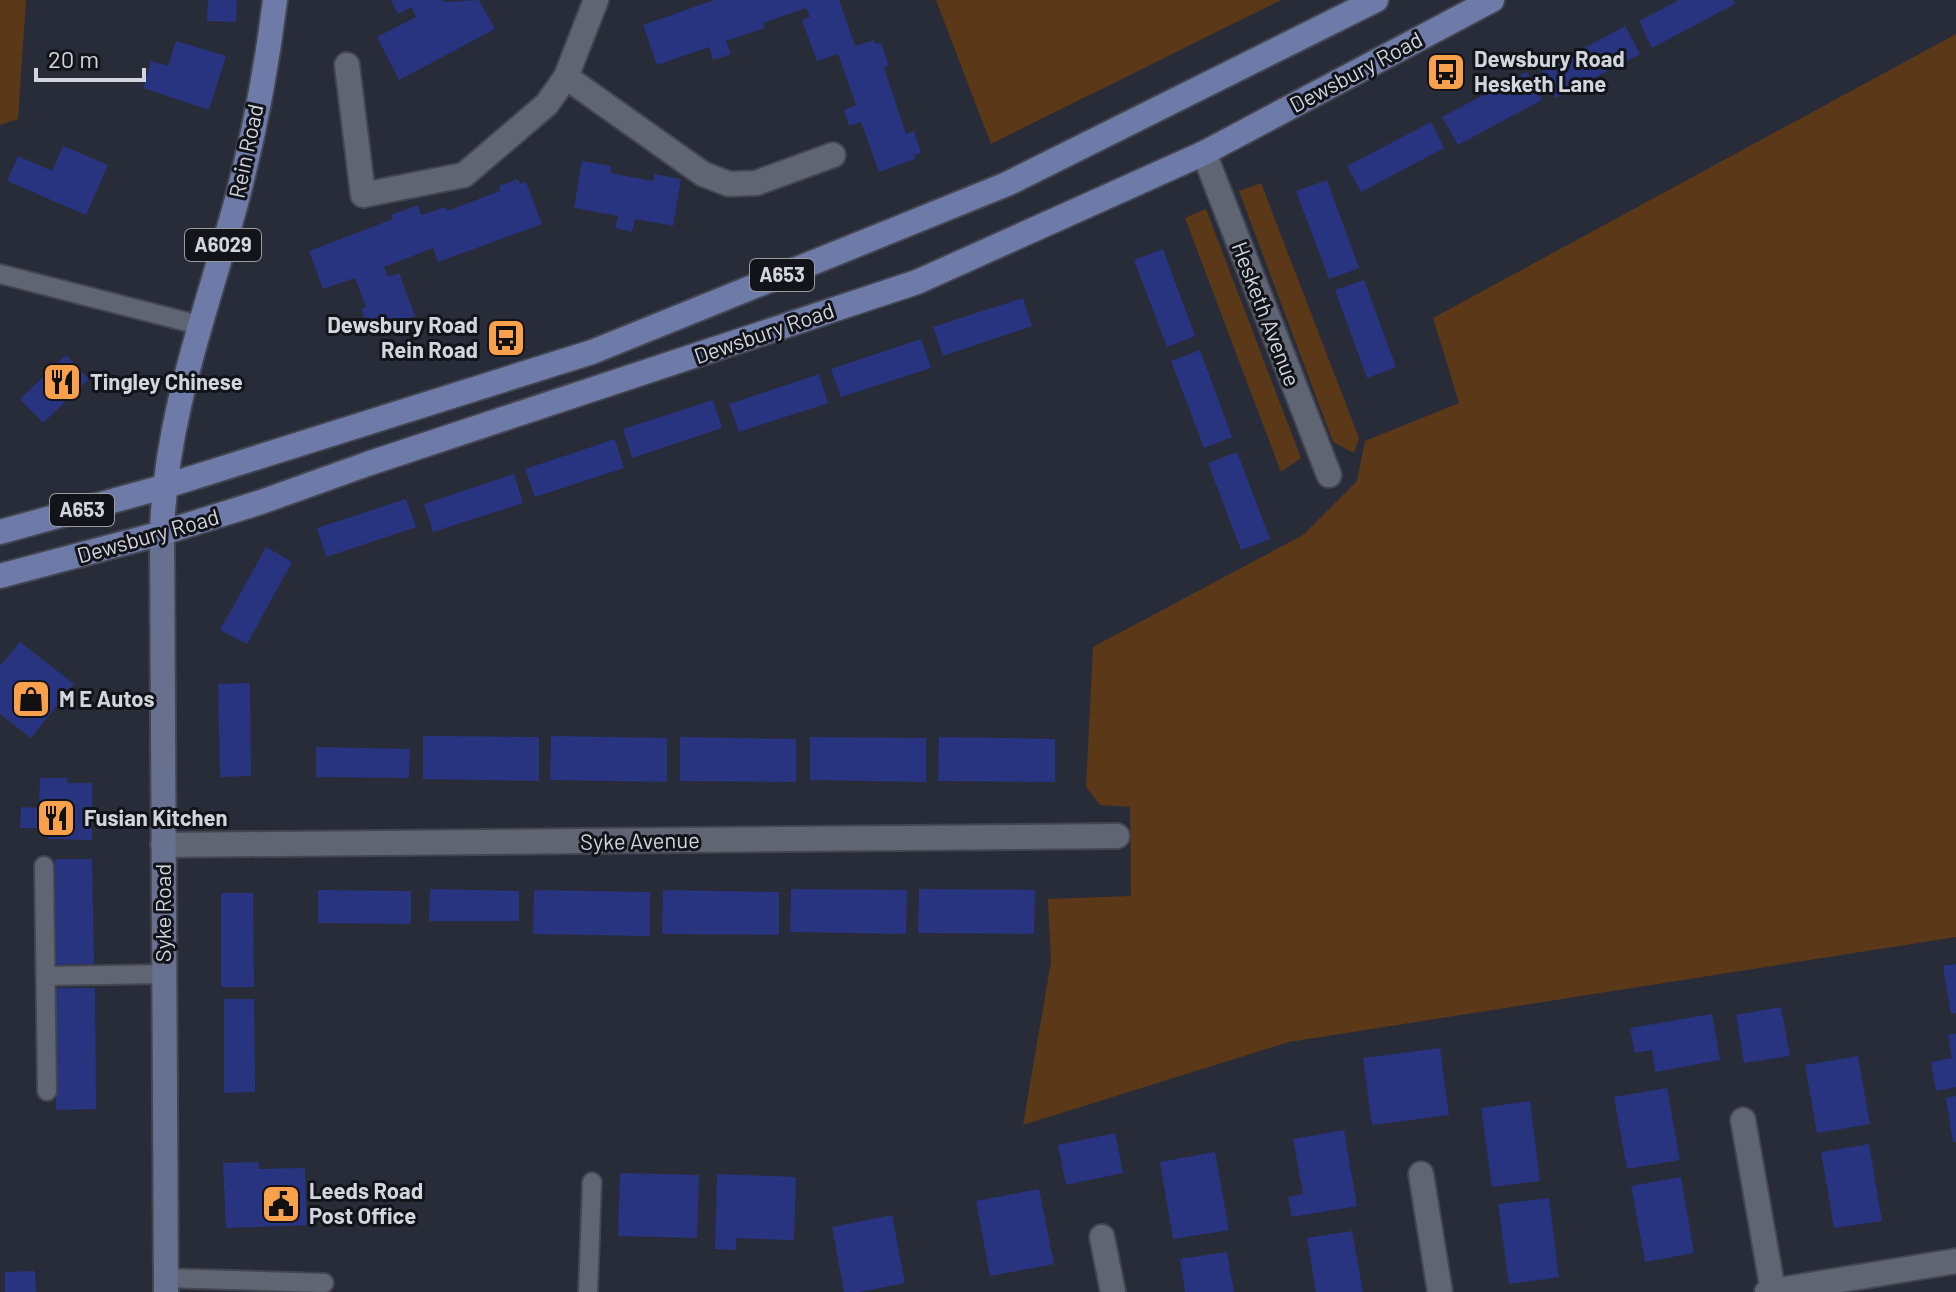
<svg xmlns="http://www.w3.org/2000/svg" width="1956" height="1292" font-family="Barlow,sans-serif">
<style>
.green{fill:#5b3818}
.building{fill:#283480}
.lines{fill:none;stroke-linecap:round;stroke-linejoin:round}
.lane-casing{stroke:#434650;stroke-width:22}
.street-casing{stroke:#434650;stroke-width:28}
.secondary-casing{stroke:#434650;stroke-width:28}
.primary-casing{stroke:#434650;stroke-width:28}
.lane{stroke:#606573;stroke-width:18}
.street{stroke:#606573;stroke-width:24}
.secondary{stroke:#67708e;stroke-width:24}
.primary{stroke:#6e7ba8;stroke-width:24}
.labels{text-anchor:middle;stroke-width:6;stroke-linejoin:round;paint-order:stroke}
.shield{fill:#12141a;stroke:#989ba2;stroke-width:2}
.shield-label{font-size:20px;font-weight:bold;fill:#d2d5dd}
.poi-label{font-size:22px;font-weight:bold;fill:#d2d5dd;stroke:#12141a;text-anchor:start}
.street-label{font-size:22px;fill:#d2d5dd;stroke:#12141a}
</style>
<rect width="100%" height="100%" fill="#282b38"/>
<path class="green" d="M0,0H26L18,119L0,125Z
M936,0H1281L991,144Z
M1956,34V937L1289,1042L1023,1125L1051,962L1048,899L1131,896L1130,807L1100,805L1086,787L1093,647L1303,535L1357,481L1365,441L1459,403L1433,318Z
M1261,183L1359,438L1354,453L1333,442L1239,191Z
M1206,209L1301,458L1281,472L1185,218Z"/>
<path class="building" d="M208,0H237L236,22L207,21Z
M391,0H443L444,2L479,0L495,29L399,80L377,37L416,17L411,7L398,14Z
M714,0H839L855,46L874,40L875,44L881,43L889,66L884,68L906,134L914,131L921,153L914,155L915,159L879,172L861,122L849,126L844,110L856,105L838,54L817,61L802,20L810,17L806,8L763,23L765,28L726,41L731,54L713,60L709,47L657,65L643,25Z
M1679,0H1733L1735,4L1652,48L1639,21Z
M1625,26L1640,54L1556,98L1542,71Z
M176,41L226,56L209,110L143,88L151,61L168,66Z
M1527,72L1542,100L1458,145L1442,117Z
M1431,122L1444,148L1361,192L1347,166Z
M63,146L108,165L86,215L7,181L18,156L52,171Z
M582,161L611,166L610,173L653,181L654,174L681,179L673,226L635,219L632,232L615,228L618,216L574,208Z
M518,179L520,184L526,182L542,224L438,262L433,248L384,267L388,277L399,273L415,316L371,333L361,309L366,307L355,278L323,289L309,251L393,219L391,215L418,205L421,215L446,207L447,211L500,191L499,186Z
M1327,180L1359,268L1329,279L1296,191Z
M1163,249L1195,336L1167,347L1134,260Z
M1364,280L1396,367L1367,378L1335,290Z
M1023,298L1032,326L943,356L933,327Z
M921,339L931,368L841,397L831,369Z
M1200,350L1232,437L1204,448L1171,361Z
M66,355L89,379L43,423L20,399Z
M819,374L828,403L739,432L729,404Z
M713,400L722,428L632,458L623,429Z
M615,439L624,468L535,497L525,469Z
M1237,452L1270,539L1241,550L1208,463Z
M514,474L523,503L433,532L424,504Z
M406,499L416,527L326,557L317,528Z
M266,547L292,562L247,644L220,630Z
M20,642L74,684L31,738L0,714V666Z
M250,683L251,776L220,777L218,684Z
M423,736L539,737V781L423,779Z
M551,736L667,738V782L550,780Z
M680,737L796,739V782L680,781Z
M810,737L926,738V782L810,780Z
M939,737L1055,739V782L938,781Z
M316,747L410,749L409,778L316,777Z
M40,778H67V783H92V840L48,839V828H20L21,807L39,808Z
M55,859H92L94,964L56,965Z
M430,889L519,891V921H429Z
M791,889L907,890L906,934L790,932Z
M919,889L1035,890L1034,934L918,933Z
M318,890L411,891V924L318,923Z
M534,890L650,892V936L533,934Z
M663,890L779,892V935L662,934Z
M221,893H253L254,987H221Z
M1956,964V1013L1951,1014L1943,966Z
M55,988H95L96,1109L56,1110Z
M224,999H254L255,1092L224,1093Z
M1781,1007L1790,1056L1744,1063L1736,1015Z
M1712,1014L1720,1060L1655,1072L1652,1050L1635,1053L1630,1028Z
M1956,1034V1087L1936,1091L1931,1062L1952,1058L1948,1035Z
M1440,1048L1449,1115L1372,1125L1363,1058Z
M1858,1056L1870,1124L1817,1133L1805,1065Z
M1667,1088L1680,1160L1627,1169L1614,1097Z
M1956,1096V1142H1953L1946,1098Z
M1530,1101L1540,1181L1492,1187L1481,1108Z
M1344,1130L1357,1206L1292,1217L1288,1197L1303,1194L1293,1139Z
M1115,1133L1123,1173L1066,1185L1058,1145Z
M1869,1144L1882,1221L1834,1228L1821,1152Z
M1215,1152L1229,1230L1173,1239L1160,1162Z
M258,1162L259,1169L305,1168L307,1225L226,1228L223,1163Z
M620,1173L699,1175L697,1238L618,1236Z
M717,1174L796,1177L794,1240L736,1238V1250L715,1249Z
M1681,1177L1694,1253L1645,1262L1631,1186Z
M1039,1189L1054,1264L990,1276L976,1201Z
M1549,1198L1559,1277L1509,1284L1498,1204Z
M892,1215L905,1283L859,1292H844L832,1227Z
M1352,1231L1363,1292H1316L1307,1238Z
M1227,1252L1234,1292H1185L1180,1259Z
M35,1271L36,1292H5V1272Z"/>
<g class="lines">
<defs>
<path id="lane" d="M0,274L199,325
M44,866L47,1091
M46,976L164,974
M166,1278L324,1283
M588,1292L592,1182"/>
<path id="street" d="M347,65L363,195L464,175L547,104L566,77L596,0
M566,77L703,174L729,184L756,183L833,155
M1204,153L1329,475
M163,845L1117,836
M1743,1120L1773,1291
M1421,1174L1440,1292
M1102,1237L1113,1292
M1767,1292L1956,1261"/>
<path id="secondary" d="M162,533L166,1292"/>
<path id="primary" d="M0,532L163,487L592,352L1007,184L1376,0
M162,533C165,418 206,312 236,203C253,139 267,65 275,0
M0,576L162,533L261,502L370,463L917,282L1204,153L1492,0"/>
</defs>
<use href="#lane" class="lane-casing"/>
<use href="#street" class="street-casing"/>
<use href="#secondary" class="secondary-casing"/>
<use href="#primary" class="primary-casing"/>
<use href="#lane" class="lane"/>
<use href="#street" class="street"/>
<use href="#secondary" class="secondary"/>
<use href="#primary" class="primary"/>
</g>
<defs>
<symbol id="bus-square" viewBox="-11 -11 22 22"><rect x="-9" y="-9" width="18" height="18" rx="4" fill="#f8a04b" stroke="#12141a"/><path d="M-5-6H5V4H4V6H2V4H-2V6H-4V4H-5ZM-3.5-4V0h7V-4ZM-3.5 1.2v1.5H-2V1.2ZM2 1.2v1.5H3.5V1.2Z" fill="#111"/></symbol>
<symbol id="restaurant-square" viewBox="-11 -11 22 22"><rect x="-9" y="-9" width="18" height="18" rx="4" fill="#f8a04b" stroke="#12141a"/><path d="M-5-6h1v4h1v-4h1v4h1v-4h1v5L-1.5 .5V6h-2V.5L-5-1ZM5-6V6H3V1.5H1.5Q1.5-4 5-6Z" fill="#111"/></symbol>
<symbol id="shop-square" viewBox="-11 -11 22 22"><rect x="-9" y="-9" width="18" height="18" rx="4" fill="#f8a04b" stroke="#12141a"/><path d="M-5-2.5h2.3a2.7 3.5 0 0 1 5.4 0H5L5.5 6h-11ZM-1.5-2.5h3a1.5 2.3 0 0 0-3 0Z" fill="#111"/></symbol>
<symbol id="civic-square" viewBox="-11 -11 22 22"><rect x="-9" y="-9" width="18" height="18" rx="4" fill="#f8a04b" stroke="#12141a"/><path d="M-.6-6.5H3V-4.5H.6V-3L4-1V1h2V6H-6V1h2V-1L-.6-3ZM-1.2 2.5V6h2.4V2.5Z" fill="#111"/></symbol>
</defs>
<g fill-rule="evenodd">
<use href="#bus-square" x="1424" y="50" width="44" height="44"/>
<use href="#bus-square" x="484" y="316" width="44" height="44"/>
<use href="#restaurant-square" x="40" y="360" width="44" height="44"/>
<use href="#shop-square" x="9" y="677" width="44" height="44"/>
<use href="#restaurant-square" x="34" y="796" width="44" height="44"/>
<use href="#civic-square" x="259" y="1182" width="44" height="44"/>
</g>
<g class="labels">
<g class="shield">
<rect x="185" y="229" width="76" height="32" rx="6"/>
<rect x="750" y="259" width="64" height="32" rx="6"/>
<rect x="50" y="494" width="64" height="32" rx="6"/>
</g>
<g class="shield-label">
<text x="223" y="252">A6029</text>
<text x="782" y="282">A653</text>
<text x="82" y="517">A653</text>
</g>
<g class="poi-label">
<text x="1474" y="67">Dewsbury Road<tspan x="1474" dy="25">Hesketh Lane</tspan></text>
<text x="478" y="333" text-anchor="end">Dewsbury Road<tspan x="478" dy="25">Rein Road</tspan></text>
<text x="90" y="390">Tingley Chinese</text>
<text x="59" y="707">M E Autos</text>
<text x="84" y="826">Fusian Kitchen</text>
<text x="309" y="1199">Leeds Road<tspan x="309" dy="25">Post Office</tspan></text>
</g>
<g class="street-label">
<text transform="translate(1356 72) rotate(-28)" y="8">Dewsbury Road</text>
<text transform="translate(246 151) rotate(-78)" y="8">Rein Road</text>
<text transform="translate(1266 314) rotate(69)" y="8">Hesketh Avenue</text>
<text transform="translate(764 333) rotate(-19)" y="8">Dewsbury Road</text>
<text transform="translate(148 536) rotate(-16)" y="8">Dewsbury Road</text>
<text transform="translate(640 841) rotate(-1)" y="8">Syke Avenue</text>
<text transform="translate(163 913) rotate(-90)" y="8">Syke Road</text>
</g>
</g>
<path d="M36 68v12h108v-12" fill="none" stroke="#d2d5dd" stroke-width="4"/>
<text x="48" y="68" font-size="24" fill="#d2d5dd" stroke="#12141a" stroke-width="6" paint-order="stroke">20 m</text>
</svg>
